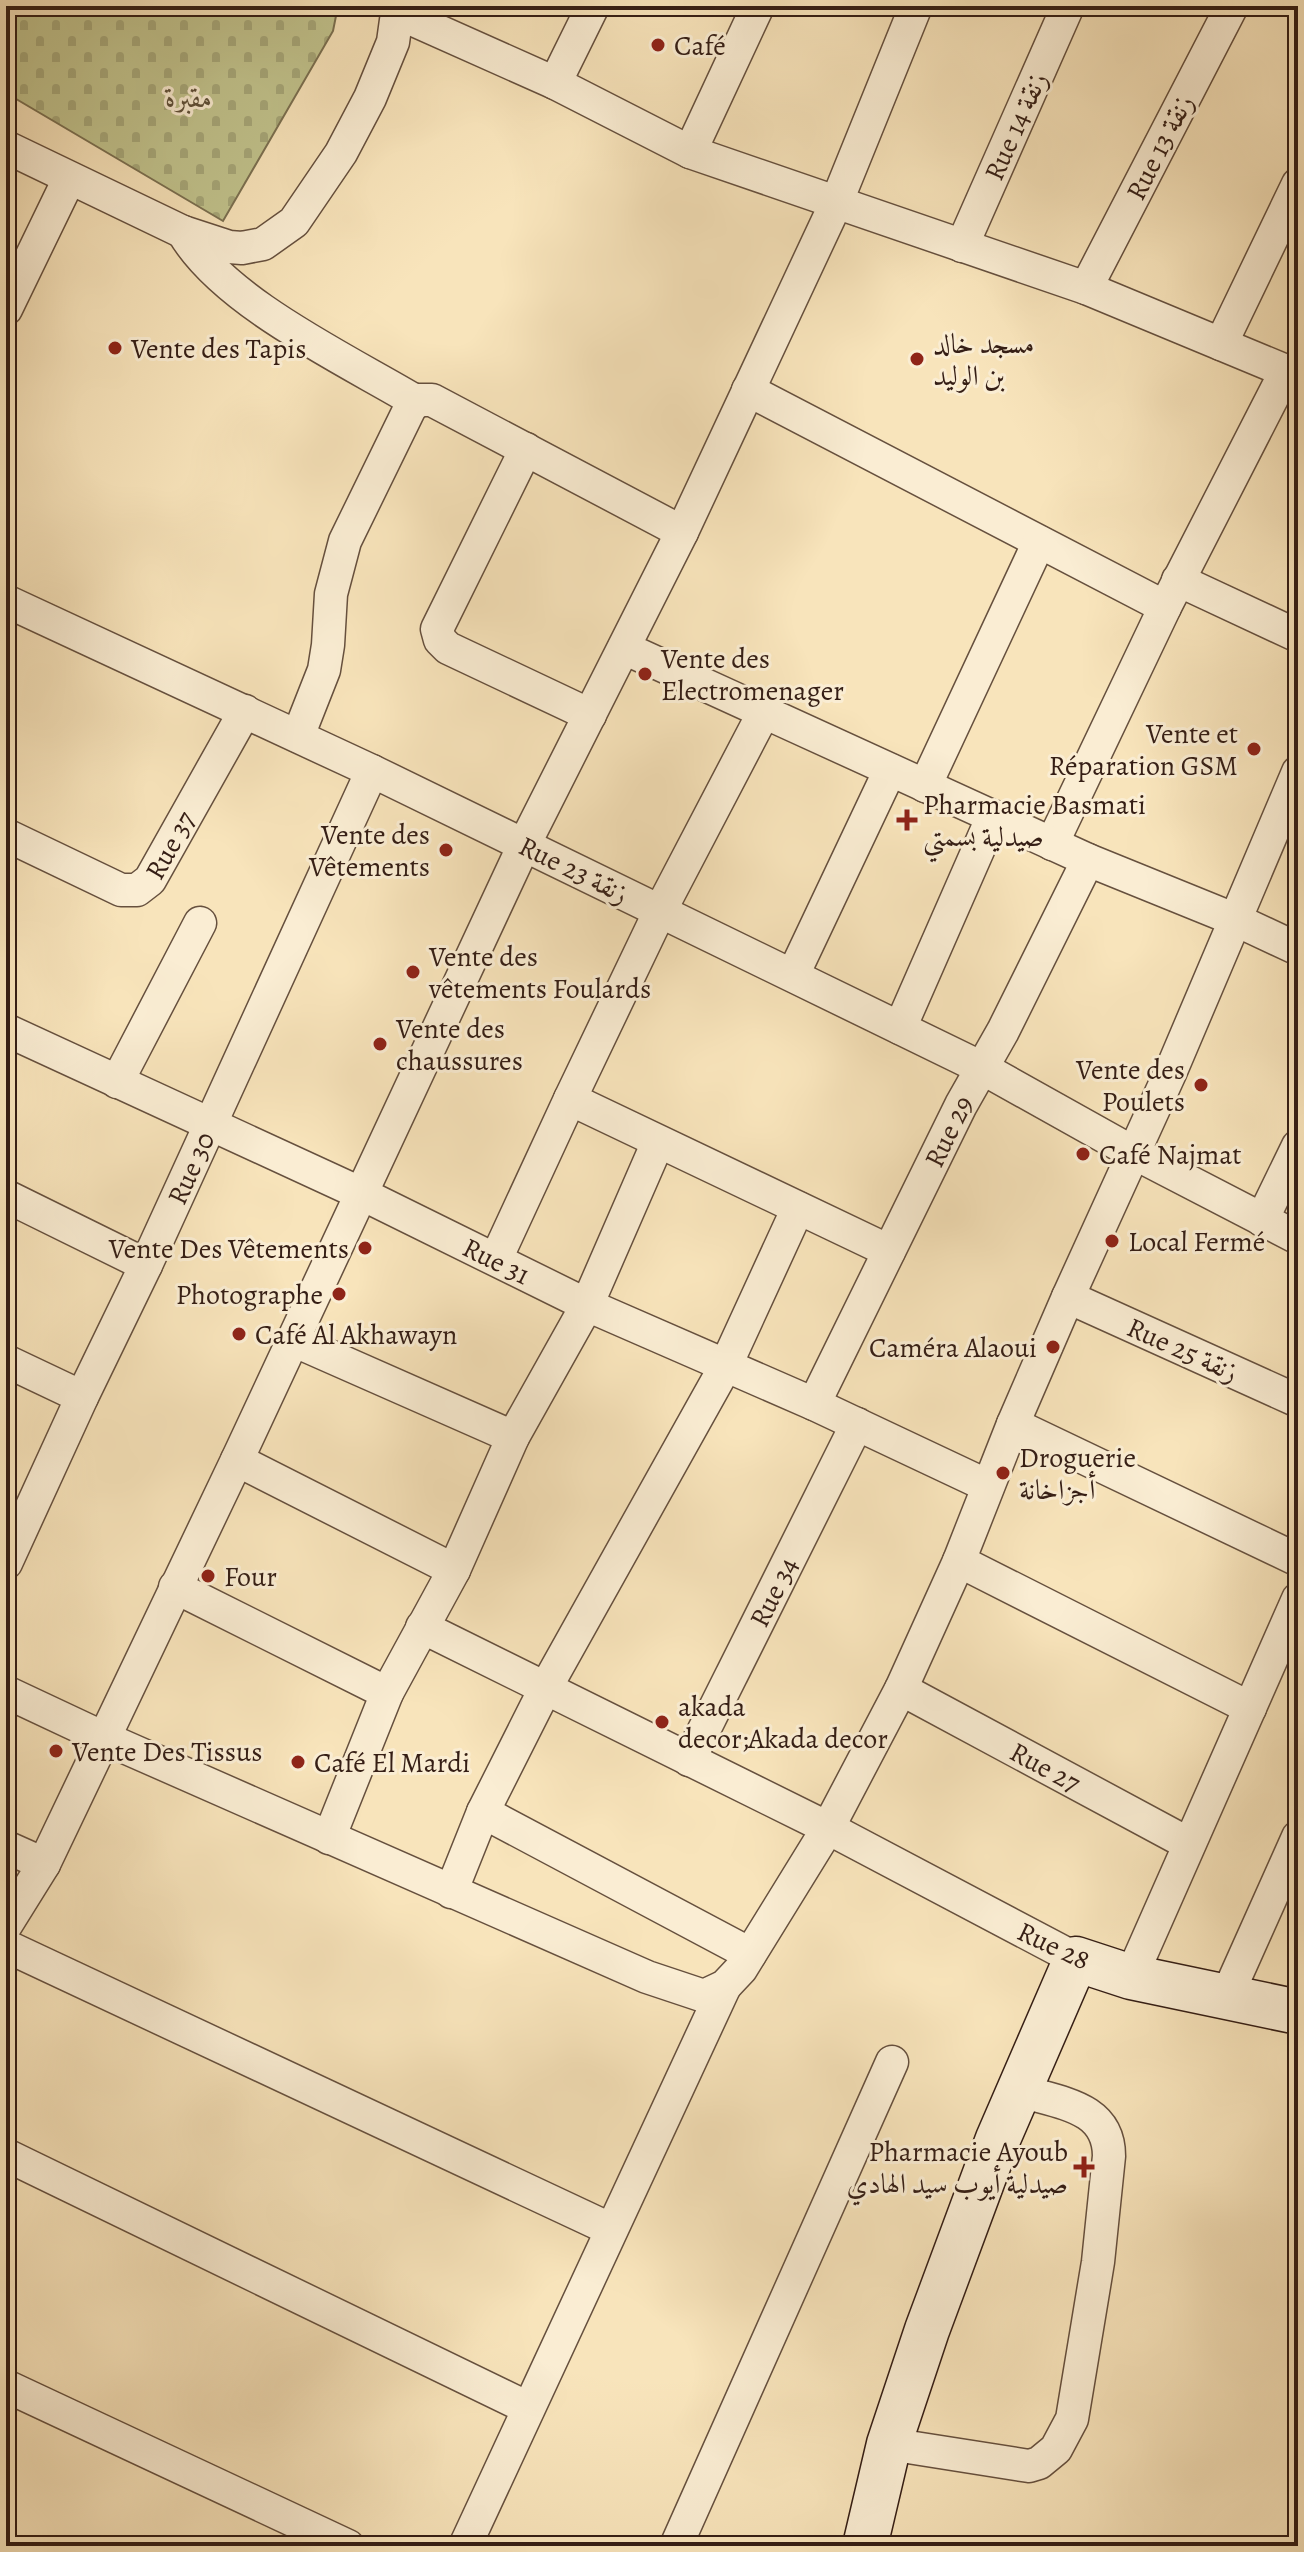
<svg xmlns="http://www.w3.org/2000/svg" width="1304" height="2552" font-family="Alegreya,Amiri,serif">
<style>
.cemetery{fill:url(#cemetery-stones);stroke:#7b7051;stroke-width:2}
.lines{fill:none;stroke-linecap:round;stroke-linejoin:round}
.street-casing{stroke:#66503e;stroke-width:35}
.secondary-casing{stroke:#351e15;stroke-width:47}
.street{stroke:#faedd3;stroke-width:32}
.secondary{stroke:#faedd3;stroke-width:44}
.poi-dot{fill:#8f2418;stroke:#faedd3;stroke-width:3}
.labels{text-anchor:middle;stroke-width:6;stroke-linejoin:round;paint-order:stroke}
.poi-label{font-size:28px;fill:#351e15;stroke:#faedd3;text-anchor:start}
.park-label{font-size:28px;font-style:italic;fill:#5f5039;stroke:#faedd3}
.street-label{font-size:28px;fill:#351e15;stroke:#faedd3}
</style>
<defs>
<pattern id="cemetery-stones" width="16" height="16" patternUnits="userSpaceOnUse" patternTransform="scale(2)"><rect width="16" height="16" fill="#c1c38d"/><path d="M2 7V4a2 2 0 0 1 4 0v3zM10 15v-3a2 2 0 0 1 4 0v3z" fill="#a6a779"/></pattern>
</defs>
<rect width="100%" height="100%" fill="#f8e4bb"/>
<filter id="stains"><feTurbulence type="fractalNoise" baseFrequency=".0025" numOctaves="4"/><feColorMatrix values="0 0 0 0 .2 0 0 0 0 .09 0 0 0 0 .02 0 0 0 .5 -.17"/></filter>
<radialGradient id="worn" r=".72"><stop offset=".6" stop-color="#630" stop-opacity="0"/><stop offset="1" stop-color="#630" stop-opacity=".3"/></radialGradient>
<path class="cemetery" d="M6,6H338L333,31L223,221L6,93Z"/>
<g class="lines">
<defs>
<g id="street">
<path d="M398,13L555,83L690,152L1086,288L1298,376"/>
<path d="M555,83L593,6"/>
<path d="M6,147L183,232L229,247L242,248L263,244L294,222L341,153L370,98L393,42L398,6"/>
<path d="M690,152L758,6"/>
<path d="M183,232C223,302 347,360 417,402"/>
<path d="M962,246L1068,6"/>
<path d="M1086,288L1232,6"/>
<path d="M6,309L69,179"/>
<path d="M1221,344L1298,184"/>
<path d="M748,390L1165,607L1052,844"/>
<path d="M526,449L437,629L440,640L448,648L590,715"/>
<path d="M1178,580L1298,636"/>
<path d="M6,601L372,771L982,1068L1134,1153L1298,1238"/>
<path d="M1165,607L1286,371"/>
<path d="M624,648L1088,860L1236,920L1298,949"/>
<path d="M298,736L324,670L328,645L331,594L345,541L411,406L418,400H432L682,532"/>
<path d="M925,786L1039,542"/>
<path id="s1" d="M6,835L121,890H137L150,880L245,711"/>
<path d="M793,975L890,770"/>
<path d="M900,1028L993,816"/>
<path id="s2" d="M6,1030L362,1194L587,1305L814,1404L988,1486"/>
<path d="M117,1082L200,923"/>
<path d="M570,1099L660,911L764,712"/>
<path d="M6,1196L146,1265"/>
<path d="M1262,1220L1298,1146"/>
<path d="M496,1259L570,1099L889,1251"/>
<path d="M1068,1297L1298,1401"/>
<path d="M293,1340L513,1437"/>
<path d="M6,1361L82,1397"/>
<path id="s3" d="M814,1404L961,1105L1003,1031L1088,860"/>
<path d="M1013,1424L1298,1560"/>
<path d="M237,1460L454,1570"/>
<path d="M959,1561L1250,1708"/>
<path id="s4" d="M6,1563L82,1397L146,1265L372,771"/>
<path d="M175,1587L387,1693"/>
<path d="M422,1627L828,1828L1076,1959"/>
<path id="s5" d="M901,1689L1189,1844"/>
<path d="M6,1692L104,1738L647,1977L701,1995L708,1994L725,1986L741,1969L828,1828L901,1689L959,1561L1013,1424L1068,1297L1171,1071L1298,772"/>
<path id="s6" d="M689,1760L857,1424"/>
<path d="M483,1812L750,1954"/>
<path d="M329,1838L387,1693L454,1570L513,1437L587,1305L658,1142"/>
<path d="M6,1847L44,1864"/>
<path d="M451,1892L483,1812L545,1689L725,1367L798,1208"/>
<path d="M6,1925L44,1864L237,1460L524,845L682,532L837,201L916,6"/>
<path d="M6,1946L610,2229"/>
<path d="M1131,1977L1298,1599"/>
<path d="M1226,1998L1298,1837"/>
<path d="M6,2155L528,2408"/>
<path d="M6,2386L348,2546"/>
<path d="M889,2444L1029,2466L1039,2463L1056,2449L1072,2419L1098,2262L1109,2156C1109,2105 1057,2103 1018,2090"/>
<path d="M465,2546L725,1986"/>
<path d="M676,2546L892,2062"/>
</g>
<path id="secondary" d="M865,2546L889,2444L927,2330L998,2139L1076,1959L1131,1977L1298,2012"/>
</defs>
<use href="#street" class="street-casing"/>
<use href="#secondary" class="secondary-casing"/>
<use href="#street" class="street"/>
<use href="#secondary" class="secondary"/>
</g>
<g class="poi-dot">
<circle cx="658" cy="45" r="8"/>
<circle cx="115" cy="348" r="8"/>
<circle cx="917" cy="359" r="8"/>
<circle cx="645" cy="674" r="8"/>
<circle cx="1254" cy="749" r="8"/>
<path d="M903 808h8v8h8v8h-8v8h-8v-8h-8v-8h8z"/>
<circle cx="446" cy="850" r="8"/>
<circle cx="413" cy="972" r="8"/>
<circle cx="380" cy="1044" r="8"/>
<circle cx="1201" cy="1085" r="8"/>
<circle cx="1083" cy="1154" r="8"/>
<circle cx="1112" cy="1241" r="8"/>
<circle cx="365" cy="1248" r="8"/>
<circle cx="339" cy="1294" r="8"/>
<circle cx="239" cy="1334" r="8"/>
<circle cx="1053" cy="1347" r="8"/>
<circle cx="1003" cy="1473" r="8"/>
<circle cx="208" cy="1576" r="8"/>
<circle cx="662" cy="1722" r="8"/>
<circle cx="56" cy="1751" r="8"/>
<circle cx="298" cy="1762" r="8"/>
<path d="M1080 2155h8v8h8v8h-8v8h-8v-8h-8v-8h8z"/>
</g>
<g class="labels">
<g class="poi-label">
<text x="674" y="55">Café</text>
<text x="933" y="353">مسجد خالد<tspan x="933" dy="32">بن الوليد</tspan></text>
<text x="131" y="358">Vente des Tapis</text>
<text x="661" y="668">Vente des<tspan x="661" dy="32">Electromenager</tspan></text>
<text x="1238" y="743" text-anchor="end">Vente et<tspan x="1238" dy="32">Réparation GSM</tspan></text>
<text x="923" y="814">Pharmacie Basmati<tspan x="923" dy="32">صيدلية بسمتي</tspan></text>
<text x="430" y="844" text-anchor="end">Vente des<tspan x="430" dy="32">Vêtements</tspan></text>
<text x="429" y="966">Vente des<tspan x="429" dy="32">vêtements Foulards</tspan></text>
<text x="396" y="1038">Vente des<tspan x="396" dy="32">chaussures</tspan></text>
<text x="1185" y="1079" text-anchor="end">Vente des<tspan x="1185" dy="32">Poulets</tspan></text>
<text x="1099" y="1164">Café Najmat</text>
<text x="1128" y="1251">Local Fermé</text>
<text x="349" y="1258" text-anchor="end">Vente Des Vêtements</text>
<text x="323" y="1304" text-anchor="end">Photographe</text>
<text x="255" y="1344">Café Al Akhawayn</text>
<text x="1037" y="1357" text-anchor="end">Caméra Alaoui</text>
<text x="1019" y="1467">Droguerie<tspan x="1019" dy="32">أجزاخانة</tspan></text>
<text x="224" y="1586">Four</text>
<text x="678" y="1716">akada<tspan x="678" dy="32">decor;Akada decor</tspan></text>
<text x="72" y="1761">Vente Des Tissus</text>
<text x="314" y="1772">Café El Mardi</text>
<text x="1068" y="2161" text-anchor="end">Pharmacie Ayoub<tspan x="1068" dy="32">صيدلية أيوب سيد الهادي</tspan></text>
</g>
<g class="park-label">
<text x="189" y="107">مقبرة</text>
</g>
<g class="street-label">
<text transform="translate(1015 126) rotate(-66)" y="10">Rue 14 زنقة</text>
<text transform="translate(1159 147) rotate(-63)" y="10">Rue 13 زنقة</text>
<text dy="10" stroke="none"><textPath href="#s1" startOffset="200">Rue 37</textPath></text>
<text transform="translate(574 869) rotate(26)" y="10">Rue 23 زنقة</text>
<text dy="10" stroke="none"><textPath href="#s3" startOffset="304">Rue 29</textPath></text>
<text dy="10" stroke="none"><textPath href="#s4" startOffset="436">Rue 30</textPath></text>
<text dy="10" stroke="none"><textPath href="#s2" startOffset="542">Rue 31</textPath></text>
<text transform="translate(1183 1349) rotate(24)" y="10">Rue 25 زنقة</text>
<text dy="10" stroke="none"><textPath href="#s6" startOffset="188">Rue 34</textPath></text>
<text dy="10" stroke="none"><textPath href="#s5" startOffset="164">Rue 27</textPath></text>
<text transform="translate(1054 1945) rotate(25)" y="10">Rue 28</text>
</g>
</g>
<rect width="1304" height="2552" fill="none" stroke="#f8e4bb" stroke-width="32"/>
<rect x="8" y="8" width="1288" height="2536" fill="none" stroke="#351e15" stroke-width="4"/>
<rect x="16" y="16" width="1272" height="2520" fill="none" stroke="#351e15" stroke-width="2"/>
<rect width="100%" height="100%" filter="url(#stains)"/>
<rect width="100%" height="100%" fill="url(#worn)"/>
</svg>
